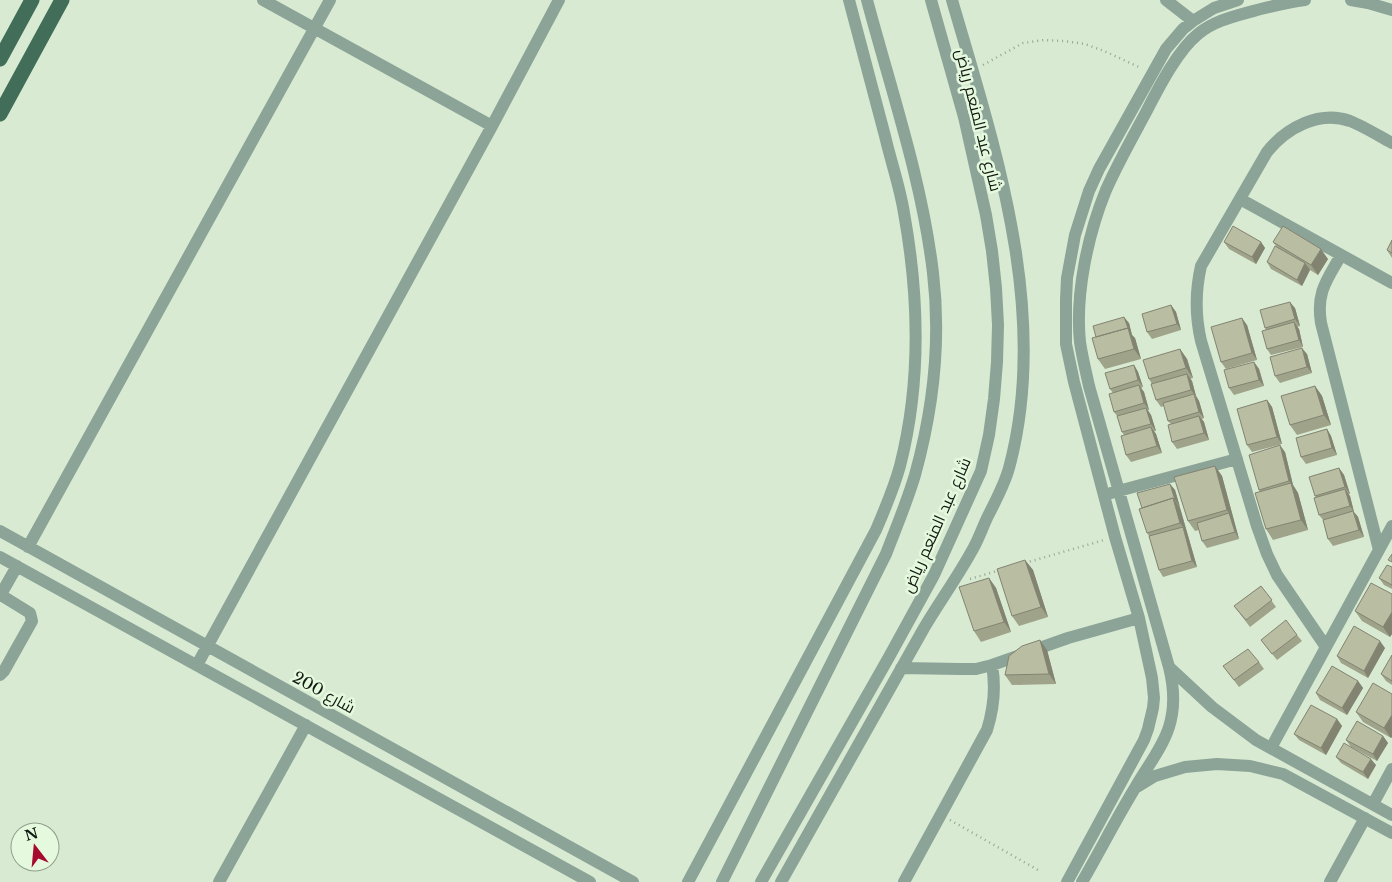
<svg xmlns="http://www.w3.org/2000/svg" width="1392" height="882" font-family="'Libre Baskerville',Cairo,serif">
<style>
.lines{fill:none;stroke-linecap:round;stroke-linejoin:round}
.path{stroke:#96a591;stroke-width:2.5;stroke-dasharray:1 4;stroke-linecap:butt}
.minor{stroke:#8ca397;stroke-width:12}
.major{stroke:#426d58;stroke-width:15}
.wall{fill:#9fa38a}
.shaded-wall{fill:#828471}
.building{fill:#b9bda1;stroke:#828471}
.labels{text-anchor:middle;stroke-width:5;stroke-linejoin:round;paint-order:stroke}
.street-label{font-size:16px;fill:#121910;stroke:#e5f9df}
</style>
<rect width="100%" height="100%" fill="#d8ebd2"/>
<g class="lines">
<path class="path" d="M983,65L1023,43L1044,40L1064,41L1085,44L1104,51L1141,68
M1025,563L1104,540
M970,579L1000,570
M950,820L1038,870"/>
<path class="minor" d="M263,0L492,126
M1166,0L1193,21
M1351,0L1368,3L1392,10
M1240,199L1392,283
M1341,255C1327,280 1316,292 1321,323L1379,550
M1111,493L1237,459
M0,531L633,882
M28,547L330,0
M0,557L590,882
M0,596L17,566
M1326,647L1277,575L1267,554L1257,526L1201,341C1195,315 1195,292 1201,266L1267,152C1286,128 1319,110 1350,121C1363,126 1379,136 1392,143
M197,665L492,126L559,0
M901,668L960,669H976L992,665L1068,638L1139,618
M1170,668L1212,707L1256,740L1392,815
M0,675L4,671L32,621L30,613L1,595
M1271,748L1392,526
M1137,787L1155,776L1185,767L1217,764L1250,766L1283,774L1392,833
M1373,804L1392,769
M219,882L306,725
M688,882L876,530C885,509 894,488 900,466C921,384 919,296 904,213C900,187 891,162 885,136C873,91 861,45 849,0
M722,882L886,554C896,528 907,502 915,475C933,410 941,340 933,273C922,180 891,90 867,0
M761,882L889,657L934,575L981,471L989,435L994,399L997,362L998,325L996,288L992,251L986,215L964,117L931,0
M781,882C829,797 876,712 924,628C940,601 959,575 974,547C980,536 984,523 990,512C997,498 1005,483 1009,468C1051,313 995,148 952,0
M904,882L987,730C994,708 996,688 992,665
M1067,882L1144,740L1148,729L1153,708L1154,698L1152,678L1139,618L1115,537L1074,382L1066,344V300L1067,278L1075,235L1089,191L1099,169L1166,49L1183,29L1193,21L1214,8L1238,0
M1082,882C1100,851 1116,819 1135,788C1146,768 1162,749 1169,727C1175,708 1174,687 1169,667L1089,386C1086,372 1082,356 1080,342C1075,294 1088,234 1106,190C1117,165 1131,140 1144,116C1157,91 1176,52 1198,34C1215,20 1236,16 1257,10C1273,6 1289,2 1305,0
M1330,882L1365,818"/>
<path class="major" d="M0,59L32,0
M0,114L62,0"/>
</g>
<path class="wall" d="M1392,240V258L1387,250Z
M1224,242H1261L1265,248L1256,264L1229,249Z
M1273,242L1328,259L1318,275L1310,270L1302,286L1271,269L1267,262L1276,246Z
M1171,305L1176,312L1181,330L1152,339L1147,332Z
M1295,308L1300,326L1297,327L1299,329L1303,347L1271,355L1267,349L1266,330L1265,328Z
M1129,323L1132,335L1135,338L1141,359L1105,369L1098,359Z
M1247,325L1257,360L1226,369L1221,362Z
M1180,349L1187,359L1193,378L1190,379L1192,381L1196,396L1199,401L1204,418L1202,419L1204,422L1209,440L1177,449L1172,442L1171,424L1168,421L1164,406L1161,407L1156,400L1152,384L1149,379Z
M1307,354L1312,373L1280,383L1275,376Z
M1254,362L1259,369L1264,386L1234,395L1229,388Z
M1134,365L1138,372L1143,387L1141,388L1144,392L1149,410H1148L1151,415L1156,431H1154L1156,434L1162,453L1131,462L1126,455L1124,435L1122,432L1117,416L1114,412L1113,393L1110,389Z
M1315,386L1322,396L1331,425L1297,435L1290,425Z
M1267,400L1272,407L1282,444L1252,452L1247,445Z
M1327,429L1331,436L1337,455L1306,464L1301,457Z
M1285,452L1293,485L1298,493L1308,530L1273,540L1266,529L1260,492L1259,490Z
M1215,466L1222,476L1239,539L1207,548L1202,541L1199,530L1195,531L1188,521Z
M1339,468L1344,475L1350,494H1348L1350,496L1354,512L1358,517L1364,537L1333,546L1328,539L1323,520L1319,515L1316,497L1315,496Z
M1170,484L1175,490L1197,567L1163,577L1159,570L1149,536L1147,533L1142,508Z
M1025,560L1033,570L1048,617L1019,626L1012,616Z
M1392,567V589L1384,585L1379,578Z
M989,578L996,588L1011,632L981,642L974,631Z
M1261,586L1276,607L1250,627L1234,606Z
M1392,594V634L1390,637L1362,621L1355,611Z
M1297,635L1302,641L1277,660L1261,640Z
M1385,648L1368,678L1341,663L1337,656Z
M1047,650L1056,684L1012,685L1005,675Z
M1392,655V685L1386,681L1381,674Z
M1259,662L1264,669L1239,687L1223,666Z
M1358,681L1363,688L1347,715L1320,700L1316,693Z
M1392,694V737L1391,738L1363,722L1356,712Z
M1337,719L1342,726L1326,755L1299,740L1294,734Z
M1383,736L1388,743L1377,761L1351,747L1346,740Z
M1336,757L1376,765L1368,779L1341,763Z"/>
<path class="shaded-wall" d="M1261,242L1265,248L1256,264L1252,257Z
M1321,249L1328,259L1318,275L1311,265Z
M1305,263L1310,270L1302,286L1297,280Z
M1290,302L1295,308L1300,326L1295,319Z
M1171,305L1176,312L1181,330L1177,324Z
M1124,317L1129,323L1132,335L1135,338L1141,359L1134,349Z
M1242,318L1247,325L1257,360L1252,353Z
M1294,322L1299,329L1303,347L1299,340Z
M1302,348L1307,354L1312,373L1307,367Z
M1180,349L1187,359L1193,378L1186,368Z
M1254,362L1259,369L1264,386L1259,380Z
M1134,365L1138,372L1143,387L1138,380Z
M1187,374L1192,381L1196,396L1199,401L1204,418L1199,412L1195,395L1191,390Z
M1139,385L1144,392L1149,410L1144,403Z
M1315,386L1322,396L1331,425L1324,415Z
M1267,400L1272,407L1282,444L1277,437Z
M1146,408L1151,415L1156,431L1151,424Z
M1199,416L1204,422L1209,440L1204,433Z
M1151,427L1156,434L1162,453L1157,446Z
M1327,429L1331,436L1337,455L1332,448Z
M1280,445L1285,452L1293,485L1298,493L1308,530L1301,520L1292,485L1289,481Z
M1215,466L1222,476L1239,539L1235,532L1229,513L1227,510Z
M1339,468L1344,475L1350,494L1345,487Z
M1170,484L1175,490L1180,507L1175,500Z
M1345,489L1350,496L1354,512L1358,517L1364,537L1359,530L1354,512L1350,506Z
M1173,498L1180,508L1197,567L1192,561L1183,527L1180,523Z
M1025,560L1033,570L1048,617L1041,607Z
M989,578L996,588L1011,632L1004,622Z
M1392,612V634L1390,637L1383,627Z
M1040,640L1047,650L1056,684L1049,674Z
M1380,641L1385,648L1368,678L1364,671Z
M1358,681L1363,688L1347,715L1342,708Z
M1392,715V737L1391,738L1384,728Z
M1337,719L1342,726L1326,755L1321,748Z
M1383,736L1388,743L1377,761L1373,754Z
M1371,759L1376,765L1368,779L1363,772Z"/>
<path class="building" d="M1233,226L1261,242L1252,257L1224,242Z
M1283,226L1321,249L1311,265L1273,242Z
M1392,240V253L1387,250Z
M1275,246L1305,263L1297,280L1267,262Z
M1290,302L1295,319L1265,328L1260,310Z
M1171,305L1177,324L1147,332L1142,314Z
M1124,317L1128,328L1096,337L1093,326Z
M1242,318L1252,353L1221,362L1211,327Z
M1294,322L1299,340L1267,349L1262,331Z
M1128,328L1134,349L1098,359L1092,338Z
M1302,348L1307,367L1275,376L1270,357Z
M1180,349L1186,368L1149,379L1143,360Z
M1254,362L1259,380L1229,388L1224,370Z
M1134,365L1138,380L1110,389L1105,373Z
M1187,374L1191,390L1156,400L1151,384Z
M1139,385L1144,403L1114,412L1109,394Z
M1315,386L1324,415L1290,425L1281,396Z
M1194,394L1199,412L1168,421L1163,403Z
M1267,400L1277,437L1247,445L1237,409Z
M1146,408L1151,424L1122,432L1117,416Z
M1199,416L1204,433L1172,442L1168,425Z
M1151,427L1157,446L1126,455L1121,436Z
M1327,429L1332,448L1301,457L1296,438Z
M1280,445L1289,481L1259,490L1249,455Z
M1215,466L1227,510L1188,521L1174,477Z
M1339,468L1345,487L1315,496L1309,477Z
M1291,483L1301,520L1266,529L1255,493Z
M1170,484L1175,500L1173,498L1142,508L1137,493Z
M1345,489L1350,506L1319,515L1314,498Z
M1173,498L1180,523L1147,533L1139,509Z
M1353,511L1359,530L1328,539L1323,520Z
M1229,513L1235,532L1202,541L1197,523Z
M1183,527L1192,561L1159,570L1149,536Z
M1392,554V562L1388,560Z
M1025,560L1041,607L1012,616L997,569Z
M1387,565L1392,567V585L1379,578Z
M989,578L1004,622L974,631L959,587Z
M1371,583L1392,594V612L1383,627L1355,611Z
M1261,586L1272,600L1246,620L1234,606Z
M1286,620L1297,635L1272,654L1261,640Z
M1354,626L1380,641L1364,671L1337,656Z
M1040,640L1049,674L1005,675L1009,656L1022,646Z
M1248,649L1259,662L1234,680L1223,666Z
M1392,655V681L1381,674Z
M1332,666L1358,681L1342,708L1316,693Z
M1373,683L1392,694V715L1384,728L1356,712Z
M1311,705L1337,719L1321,748L1294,734Z
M1357,721L1383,736L1373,754L1346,740Z
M1344,743L1371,759L1363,772L1336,757Z"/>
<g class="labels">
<g class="street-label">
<text transform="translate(979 120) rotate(76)" y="6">شارع عبد المنعم رياض</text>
<text transform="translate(936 525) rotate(-66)" y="6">شارع عبد المنعم رياض</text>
<text transform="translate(324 692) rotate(29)" y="6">شارع 200</text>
</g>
</g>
<g transform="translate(35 847) rotate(344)"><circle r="24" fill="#e5f9df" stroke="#919f8c"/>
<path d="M0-4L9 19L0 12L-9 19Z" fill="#a60b2f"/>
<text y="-8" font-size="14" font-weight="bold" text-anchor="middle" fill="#121910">N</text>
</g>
</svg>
